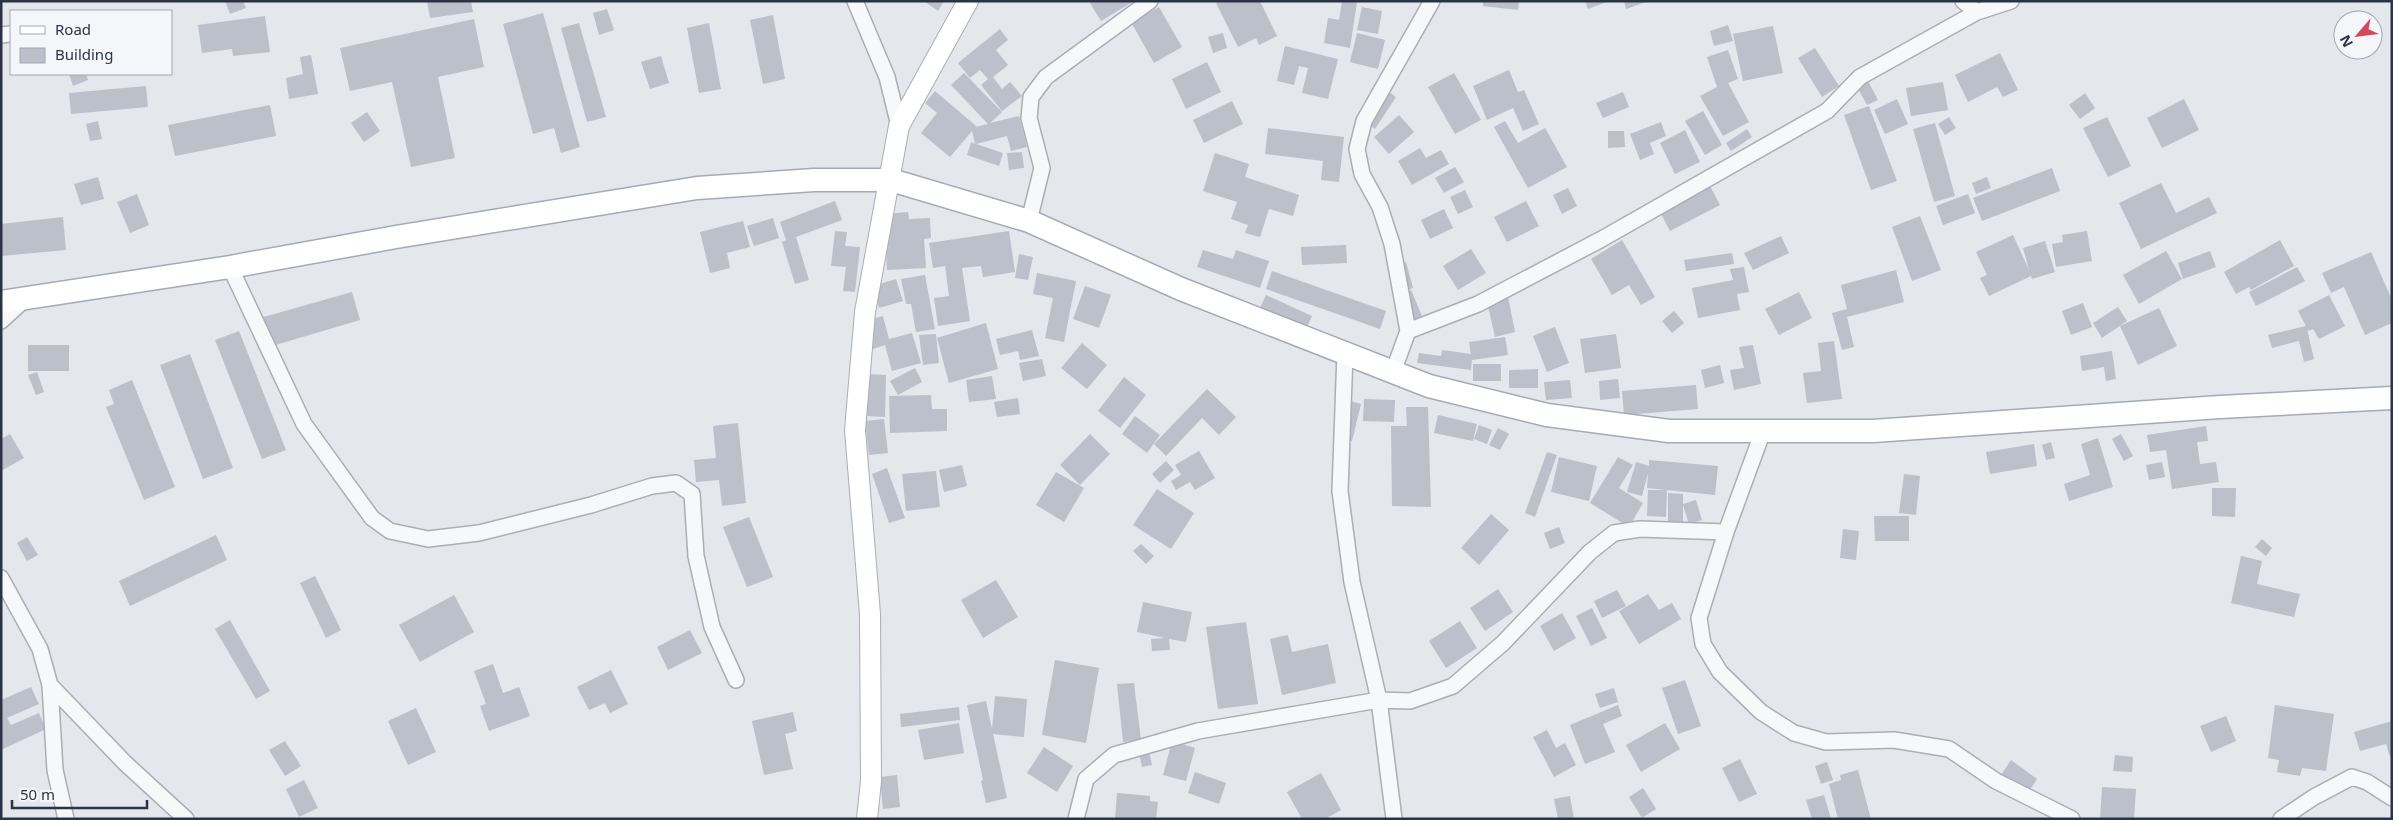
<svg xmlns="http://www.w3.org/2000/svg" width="2393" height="820" font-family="'Noto Sans',sans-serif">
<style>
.building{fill:#bbc0ca}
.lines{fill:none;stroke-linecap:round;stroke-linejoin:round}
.street-casing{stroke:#a9aeb7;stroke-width:18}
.secondary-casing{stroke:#a9aeb7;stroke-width:22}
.primary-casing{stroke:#a3abb8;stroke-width:25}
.street{stroke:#f7f8fa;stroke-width:15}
.secondary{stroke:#fff;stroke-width:20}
.primary{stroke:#fff;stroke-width:22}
</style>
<rect width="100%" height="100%" fill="#e4e7ec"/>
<path class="building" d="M225,1H243L246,8L230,14Z
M427,1H471L473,12L430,18Z
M924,1H944L938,11Z
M1093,1H1134L1101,21L1090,3Z
M1219,1H1260L1277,36L1259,45L1256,38L1238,47L1216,3Z
M1342,1L1357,2L1350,48L1324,43L1328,18L1339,20Z
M1483,1H1519L1518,10L1483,6Z
M1585,1H1609L1588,9Z
M1624,1H1646V2L1626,9Z
M1159,7L1182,47L1154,63L1131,22Z
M1362,7L1382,11L1378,34L1357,30Z
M607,9L614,30L599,35L593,13Z
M543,13L580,147L561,153L554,128L533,134L503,24Z
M773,15L785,79L763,84L750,20Z
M265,16L270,52L233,56L232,49L202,53L198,25Z
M474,19L484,67L438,77L455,158L411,167L392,82L350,91L340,48Z
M579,23L606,117L587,122L561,28Z
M709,23L721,89L699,93L687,28Z
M1728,25L1733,41L1714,46L1710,31Z
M1773,26L1783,73L1743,81L1733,34Z
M1000,29L1008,40L996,50L1008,65L993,77L1002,89L1010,82L1022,96L1002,111L981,85L988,79L980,70L970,78L958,63Z
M1223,33L1227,48L1213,53L1208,37Z
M1357,33L1385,40L1378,69L1350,62Z
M1285,46L1338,59L1328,99L1302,93L1308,68L1299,66L1294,85L1277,81Z
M1815,48L1839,86L1822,97L1798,58Z
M1728,50L1738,79L1728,83L1749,122L1723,136L1700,96L1717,87L1707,57Z
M2000,53L2018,90L2003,97L1997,87L1968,102L1955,75Z
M311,55L318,94L289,99L286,78L303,74L300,57Z
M661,56L669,83L650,89L641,62Z
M1207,62L1221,92L1186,109L1172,79Z
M1509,70L1518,92L1524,90L1539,124L1523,131L1513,108L1487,120L1473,86Z
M964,73L1002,112L990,123L1019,116L1027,147L1011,151L1007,136L976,144L1003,153L999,166L967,155L971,142L975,144L972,131L950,157L921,133L937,113L925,103L935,91L976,126L975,127L988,124L951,85Z
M1454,73L1481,120L1455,134L1428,87Z
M69,74H86L88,80L73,86Z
M1867,79L1878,100L1867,105L1856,85Z
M1943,82L1948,110L1911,116L1906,88Z
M146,86L148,107L71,114L69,93Z
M1383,88L1396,97L1375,129L1362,120Z
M1623,92L1629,107L1603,118L1596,103Z
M2085,93L2095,108L2080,119L2069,105Z
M1897,99L1908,124L1885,134L1874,110Z
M2184,99L2199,130L2162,148L2147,118Z
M1232,101L1243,124L1204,143L1193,120Z
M270,105L276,136L175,156L168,125Z
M1869,106L1897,181L1871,190L1844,115Z
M1703,111L1722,145L1705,155L1685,121Z
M367,112L380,131L364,142L351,123Z
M1399,115L1414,132L1389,154L1374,137Z
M1949,117L1956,128L1945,135L1938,124Z
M2107,117L2131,166L2108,177L2083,128Z
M98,121L102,139L90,141L86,124Z
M1505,121L1518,143L1545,128L1567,167L1528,188L1494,127Z
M1661,122L1666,136L1650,143L1654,154L1640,160L1630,134Z
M1935,123L1955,196L1934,202L1913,129Z
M1268,128L1344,137L1339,182L1321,180L1323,161L1265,154Z
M1747,129L1752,137L1731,151L1726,143Z
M1685,130L1700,162L1675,174L1660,143Z
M1608,131H1624L1625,147L1608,148Z
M1420,148L1426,158L1441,150L1449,164L1412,185L1398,161Z
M1022,152L1024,168L1009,170L1007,153Z
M1215,153L1249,164L1245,177L1299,195L1293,216L1269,209L1260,237L1245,233L1248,225L1231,219L1237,202L1203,191Z
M1455,167L1464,182L1444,193L1435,178Z
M2052,168L2060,191L1982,221L1973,198Z
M98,177L104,199L81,205L74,184Z
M1987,177L1991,188L1976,194L1972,183Z
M2161,183L2176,213L2209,197L2217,213L2141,249L2119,203Z
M1710,186L1720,205L1670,231L1660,212Z
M1568,188L1577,206L1562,214L1553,195Z
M1465,190L1473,207L1458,214L1450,197Z
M137,194L149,225L130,233L117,202Z
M1968,194L1975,213L1943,225L1936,206Z
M835,201L842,220L796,237L809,280L795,284L782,242L786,240L780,222Z
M1526,201L1539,226L1507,242L1494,217Z
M1444,209L1453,228L1430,239L1421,220Z
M908,212L909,219L930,218L931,238L924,239L926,268L887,270L884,214Z
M1920,216L1941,270L1912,281L1892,227Z
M63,217L66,250L1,256V224Z
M773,218L779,238L754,246L747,226Z
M743,221L750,247L727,253L730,268L710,273L700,232Z
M835,231L847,232L845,246L860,247L855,292L843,291L846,267L831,266Z
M1009,231L1015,272L983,277L981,266L962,268L970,321L938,326L934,298L949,296L945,266L933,268L929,243Z
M2087,231L2092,261L2056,267L2052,244L2063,242L2062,235Z
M2013,235L2029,270L2023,248L2045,241L2055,272L2032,279L2031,276L1989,296L1980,278L1987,275L1976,252Z
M1781,236L1789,253L1753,270L1744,253Z
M1622,240L1655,297L1641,305L1629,285L1612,295L1591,259Z
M2280,240L2294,266L2251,290L2249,287L2236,294L2224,272Z
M1346,245L1347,263L1302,265L1301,247Z
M1471,249L1486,273L1458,290L1443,266Z
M1203,250L1233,259L1236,250L1269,261L1260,288L1197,267Z
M2166,251L2182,279L2139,304L2123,275Z
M2210,251L2216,267L2183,279L2178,263Z
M2371,252L2392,300V323L2365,335L2344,287L2331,293L2322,273Z
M1732,253L1734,264L1686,271L1684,260Z
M1019,254L1033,257L1028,280L1015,278Z
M1406,262L1413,288L1399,292L1393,265Z
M1744,267L1749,292L1737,294L1740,310L1698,318L1692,288L1733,280L1730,269Z
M2297,267L2305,281L2256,306L2249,292Z
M1896,270L1904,302L1847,317L1854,347L1842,350L1832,313L1847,309L1841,285Z
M1272,271L1386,311L1380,329L1266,289Z
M1037,273L1076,281L1064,342L1045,338L1053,298L1033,294Z
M925,275L935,329L916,332L911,304H906L901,279Z
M896,279L903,301L879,308L873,286Z
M1085,286L1111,295L1099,328L1073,319Z
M1411,290L1422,316L1409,322L1397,296Z
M352,292L360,320L262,349L253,320Z
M1799,292L1812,318L1779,335L1765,309Z
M1266,295L1312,316L1306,329L1260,308Z
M2329,295L2345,326L2319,339L2313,329L2308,331L2307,329L2314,359L2304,362L2299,341L2272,348L2268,335L2306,326L2298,311Z
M1508,297L1515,332L1495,337L1487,302Z
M2083,303L2092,327L2071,335L2062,311Z
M2118,307L2127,321L2102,338L2093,323Z
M2159,308L2177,346L2138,365L2120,326Z
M1674,311L1684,323L1672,333L1662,321Z
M883,316L889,339L912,333L921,363L892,371L885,345L873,349L865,321Z
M986,323L998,369L949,383L937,338Z
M1555,327L1569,363L1547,372L1533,336Z
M1032,330L1039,356L1020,360L1018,351L1000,355L996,339Z
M239,331L286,450L262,459L215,340Z
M936,334L939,363L923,365L919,335Z
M1616,334L1621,368L1585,373L1580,339Z
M1505,337L1508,355L1472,360L1471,370L1417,363L1419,353L1441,356L1442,350L1471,354L1469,342Z
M1834,341L1842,399L1807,403L1803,373L1821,371L1818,343Z
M1082,343L1107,365L1087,389L1061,368Z
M28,345H69V371H28Z
M1753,345L1761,384L1734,390L1730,370L1744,368L1739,347Z
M2112,351L2116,379L2106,381L2104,367L2082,371L2080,356Z
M190,354L233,468L203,479L160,365Z
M1042,359L1046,376L1023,381L1019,363Z
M1473,364H1501V381H1473Z
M1720,365L1724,383L1705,388L1701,370Z
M915,368L922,382L898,395L890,381Z
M1538,369V388H1509V370Z
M37,372L44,392L36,395L28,375Z
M866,374L886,375L885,417L865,416Z
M992,376L996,399L969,402L966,380Z
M1124,377L1146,395L1120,428L1098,411Z
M1618,379L1620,398L1600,400L1599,381Z
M132,380L175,487L144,500L106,407L114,404L109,390Z
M1570,380L1572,398L1546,400L1544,382Z
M1696,385L1698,409L1624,415L1622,391Z
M1207,389L1236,417L1219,435L1202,418L1166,456L1154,444Z
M931,395L932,409H947V431L890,433L889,396Z
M1018,398L1020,414L997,417L994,402Z
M1343,399L1361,404L1352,441L1334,437Z
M1364,399L1395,400L1394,422L1363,421Z
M1406,407H1428L1431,507L1392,506L1391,426H1407Z
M1438,415L1477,424L1473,441L1434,433Z
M1135,416L1160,435L1147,453L1122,434Z
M884,419L888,453L869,455L865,421Z
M738,423L746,503L722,506L719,480L696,482L694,460L716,458L713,426Z
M1479,425L1492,430L1487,444L1474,439Z
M2206,426L2208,441L2197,442L2200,464L2216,462L2219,482L2172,489L2166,450L2150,452L2147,435Z
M1498,428L1509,434L1500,450L1489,445Z
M10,434L24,458L1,471V439Z
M1090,434L1110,454L1080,485L1060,465Z
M2121,434L2133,456L2124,461L2112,439Z
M2098,438L2113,487L2069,501L2064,484L2090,475L2081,444Z
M2051,442L2055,458L2046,460L2042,445Z
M2034,444L2037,466L1990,474L1986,452Z
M1199,451L1215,478L1195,490L1190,482L1176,490L1171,481L1181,475L1175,465Z
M1547,452L1557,455L1535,517L1525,513Z
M1559,457L1597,466L1589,501L1551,492Z
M1618,457L1633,465L1619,488L1643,503L1629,527L1590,503Z
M1649,460L1718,466L1715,495L1647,488L1648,473L1642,496L1627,492L1636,462L1649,466Z
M1166,461L1174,470L1160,483L1152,474Z
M2162,462L2165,477L2149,480L2146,465Z
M962,465L967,486L944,492L939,470Z
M887,468L905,518L889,523L872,474Z
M936,471L940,507L906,511L902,474Z
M1056,472L1084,488L1064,522L1036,505Z
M1904,474L1920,476L1916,515L1899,513Z
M2212,488H2236L2235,517L2212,516Z
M1157,489L1194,513L1171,549L1133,525Z
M1648,490H1667L1666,517L1647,516Z
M1668,493L1683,494V504L1696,500L1702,520L1689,524L1683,505V523H1668Z
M1491,514L1509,530L1479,565L1461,548Z
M1874,516H1909V541H1875Z
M749,517L773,577L747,587L723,527Z
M1559,527L1565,543L1550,549L1544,533Z
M1843,529L1859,531L1856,560L1840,558Z
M216,535L227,560L130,606L119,581Z
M27,537L38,555L27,561L17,543Z
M2262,539L2272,548L2266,556L2255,547Z
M1141,544L1154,556L1146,564L1133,551Z
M2241,556L2262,561L2257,584L2300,594L2294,617L2231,603Z
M315,576L341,630L326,638L300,583Z
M996,580L1018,617L983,638L961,600Z
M1498,589L1513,612L1485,631L1470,608Z
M1617,590L1626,606L1602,618L1594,601Z
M1648,594L1659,610L1672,603L1681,619L1639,644L1619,611Z
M454,595L474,632L420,662L399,625Z
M1143,602L1192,612L1186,642L1169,639L1170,650L1152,651L1151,639L1165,638L1137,632Z
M1592,608L1607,638L1591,646L1576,616Z
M1562,613L1576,638L1554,651L1540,626Z
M230,620L270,691L256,699L215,629Z
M1460,621L1477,648L1446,668L1429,641Z
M1246,622L1258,704L1218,709L1206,627Z
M690,630L702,653L668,670L657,647Z
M1288,635L1292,652L1328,644L1336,683L1282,695L1270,639Z
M1055,660L1099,668L1086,743L1042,735Z
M493,664L503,693L519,687L530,716L489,731L480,706L486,704L474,671Z
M611,670L628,704L610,713L605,703L589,710L577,687Z
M1685,680L1701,726L1678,734L1662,688Z
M1134,683L1141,740L1123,742L1117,684Z
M31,687L39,704L7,718L11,725L39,713L46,729L1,750V700Z
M1614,688L1618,702L1600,708L1595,694Z
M995,696L1027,699L1024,737L993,734L1007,798L986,803L981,781L983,780L967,705L986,701L992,729Z
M1618,705L1622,716L1603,724L1615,752L1585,764L1570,725Z
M2275,705L2334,714L2326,771L2302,768L2300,776L2277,772L2279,760L2268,758Z
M959,707L960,720L901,727L900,714Z
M416,708L436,752L408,765L388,721Z
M793,712L797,731L785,734L793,769L764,775L752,721Z
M2226,716L2236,741L2211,752L2200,726Z
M2392,721V756L2390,757L2386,744L2360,751L2354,732Z
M959,723L964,753L924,760L918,730Z
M1665,723L1680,749L1641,772L1626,745Z
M1547,730L1556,748L1565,743L1576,765L1554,777L1533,737Z
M285,741L301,766L285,776L269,750Z
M1172,741L1195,748L1186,781L1163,775Z
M1044,747L1073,766L1057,792L1027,773Z
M1149,751L1152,765L1142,767L1139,753Z
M2115,755L2133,757L2132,772L2113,771Z
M1740,759L1757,794L1739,802L1722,768Z
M2011,760L2037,779L2024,799L1997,781Z
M1827,762L1833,780L1821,784L1815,766Z
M1858,770L1871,819H1838L1829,784L1841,780L1840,775Z
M1195,772L1226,783L1219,804L1188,793Z
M1321,773L1341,810L1325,819H1302L1287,792Z
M897,775L900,807L883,809L880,777Z
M304,780L318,808L299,817L286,789Z
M2102,787L2136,789L2134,819H2100Z
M1643,788L1656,809L1642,818L1629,797Z
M1117,793L1150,796V801L1158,802L1156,819H1115Z
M1824,795L1831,819H1812L1806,800Z
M1570,796L1574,819H1558L1554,799Z"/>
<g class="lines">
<defs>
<path id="street" d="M855,1L887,77L899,126
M1963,1L1977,12
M1,35L11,34
M1029,221L1042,168L1029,118L1031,97L1046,77L1150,1
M230,267L304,424L372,518L390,531L428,539L479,533L591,505L652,486L676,483L692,494L696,556L712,627L736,680
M1,321L24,300
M1408,331L1478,304L1600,240L1827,111L1860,77L1977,12L2011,1
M1345,353L1340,491L1352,582L1379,700L1394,819
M1393,372L1408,331L1392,244L1380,207L1362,174L1357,149L1364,121L1432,1
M1763,431L1726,532L1699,618L1703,644L1720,672L1761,712L1794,733L1826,742L1894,740L1949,749L1996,781L2072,819
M1,578L40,649L50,685L55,770L66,819
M50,685L125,763L186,819
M1076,819L1086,779L1114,755L1198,731L1379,700L1410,701L1453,686L1503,643L1590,552L1614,533L1640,529L1726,532
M2281,819L2314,797L2352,777L2367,782L2392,798"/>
<path id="secondary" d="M867,819L871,781L870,614L855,430L865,312L899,126L968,1"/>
<path id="primary" d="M1,302L230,267L396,237L697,188L814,180H891L1029,221L1181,289L1429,386L1547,415L1669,431H1873L2220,407L2392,398"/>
</defs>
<use href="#street" class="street-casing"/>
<use href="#secondary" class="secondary-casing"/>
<use href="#primary" class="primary-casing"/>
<use href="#street" class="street"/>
<use href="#secondary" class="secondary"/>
<use href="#primary" class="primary"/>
</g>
<rect width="2393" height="820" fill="none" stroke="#2b3445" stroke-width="5"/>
<rect x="10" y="10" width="162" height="65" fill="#f4f6f9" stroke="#a4a8b1"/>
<rect x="20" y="26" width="25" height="8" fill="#ffffff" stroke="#a4a8b1"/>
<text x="55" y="35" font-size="15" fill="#2b3445">Road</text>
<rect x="20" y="48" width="25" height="15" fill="#bbc0ca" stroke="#a4a8b1"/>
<text x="55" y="60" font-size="15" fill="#2b3445">Building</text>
<g transform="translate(2358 35) rotate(242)"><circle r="24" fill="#f4f6f9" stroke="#a4a8b1"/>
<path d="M0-4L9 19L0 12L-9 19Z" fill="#d1495b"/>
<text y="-8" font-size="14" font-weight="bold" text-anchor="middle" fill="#2b3445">N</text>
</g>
<path d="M12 800v8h135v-8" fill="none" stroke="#2b3445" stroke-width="2.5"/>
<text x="20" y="800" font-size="15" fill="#2b3445" stroke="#f4f6f9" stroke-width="4" paint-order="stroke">50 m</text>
</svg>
